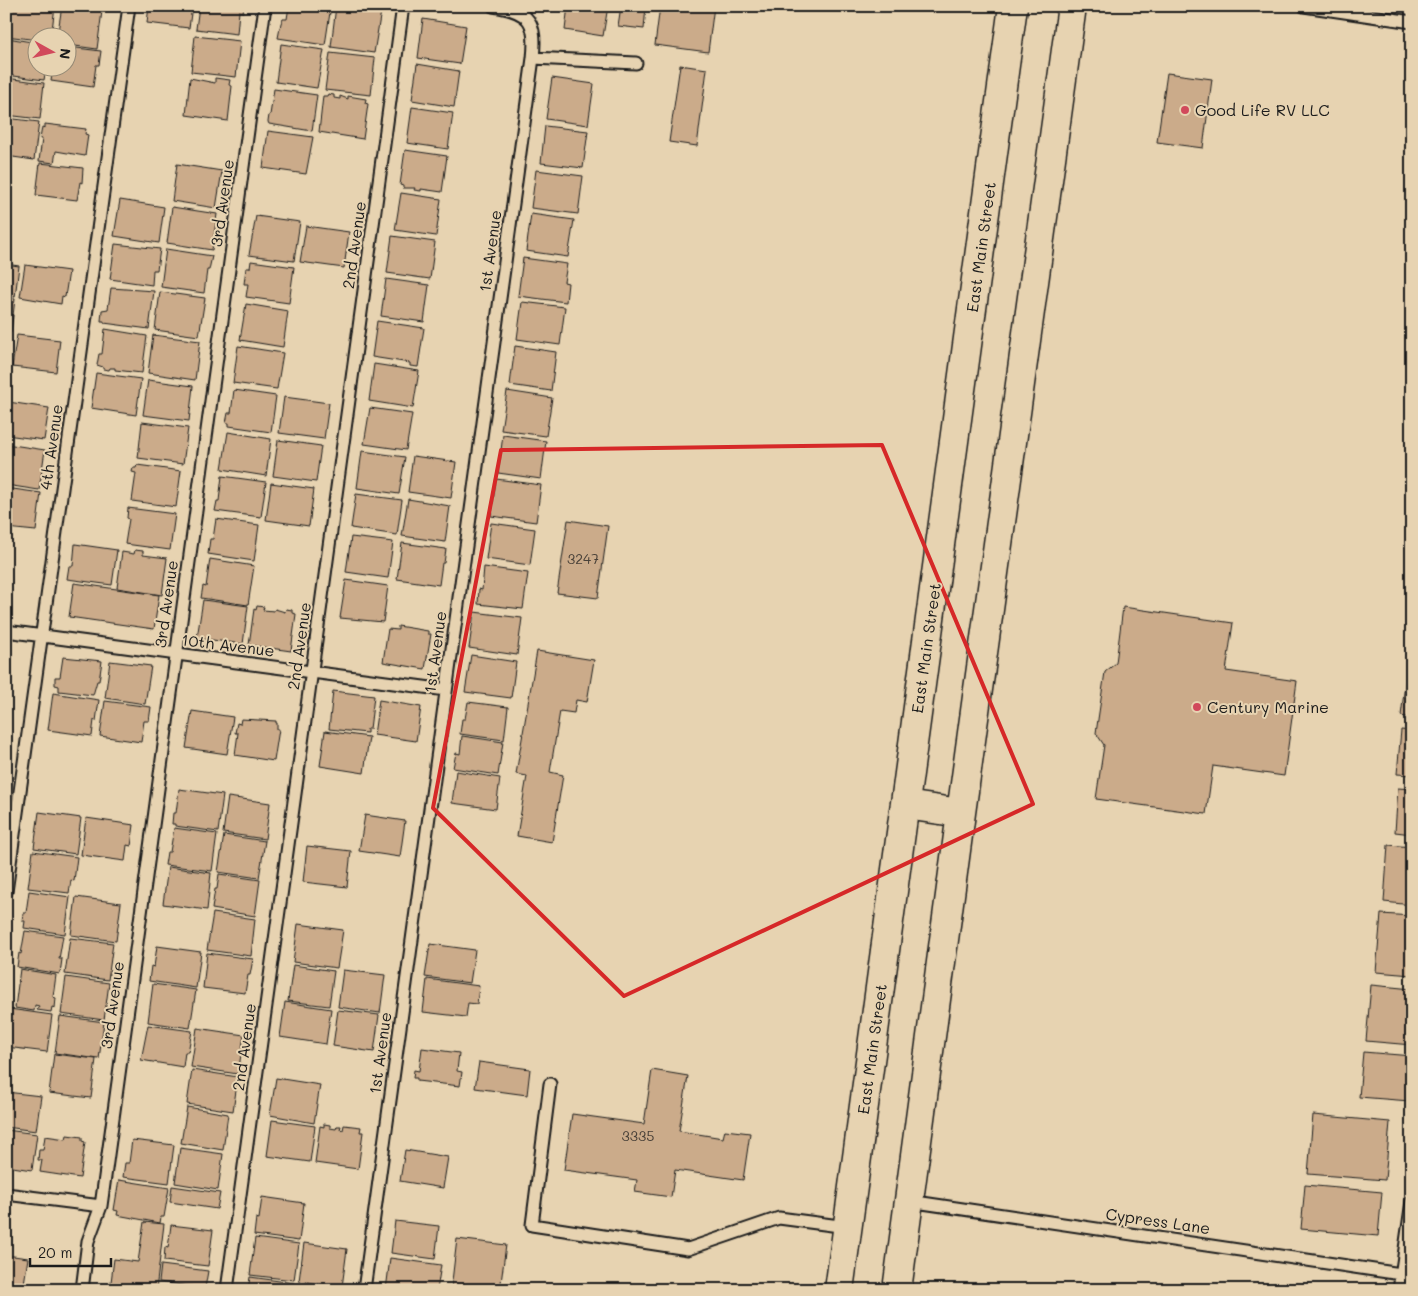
<svg xmlns="http://www.w3.org/2000/svg" width="1418" height="1296" font-family="Mali,sans-serif">
<style>
.building{fill:#cbab8a;stroke:#1c1c1c}
.lines{fill:none;stroke-linecap:round;stroke-linejoin:round}
.service-casing{stroke:#1c1c1c;stroke-width:15}
.primary-casing{stroke:#1c1c1c;stroke-width:31}
.service{stroke:#e7d3b1;stroke-width:11}
.primary{stroke:#e7d3b1;stroke-width:28}
.marked{fill:none;stroke:#d62828;stroke-width:4;stroke-linejoin:round}
.poi-dot{fill:#d1495b;stroke:#e7d3b1;stroke-width:2}
.labels{text-anchor:middle;stroke-width:4;stroke-linejoin:round;paint-order:stroke}
.number-label{font-size:14px;fill:#484038}
.poi-label{font-size:16px;fill:#1c1c1c;stroke:#e7d3b1;text-anchor:start}
.street-label{font-size:16px;fill:#1c1c1c;stroke:#e7d3b1}
</style>
<rect width="100%" height="100%" fill="#e7d3b1"/>
<filter id="ink" filterUnits="userSpaceOnUse"><feTurbulence type="fractalNoise" baseFrequency=".02" numOctaves="2"/><feDisplacementMap in="SourceGraphic" scale="10" xChannelSelector="R" yChannelSelector="G"/><feConvolveMatrix kernelMatrix="1 2 1 2 8 2 1 2 1" color-interpolation-filters="sRGB"/></filter>
<g filter="url(#ink)">
<path class="building" d="M9,6H55L51,38H38V40L6,36Z
M62,6L102,11L97,49L68,45V38H57Z
M149,6H192L189,28L147,23Z
M199,6H244L243,12L239,11L237,34L196,29Z
M289,6H331L325,45L278,38L281,23L283,19H287Z
M336,6L381,11L374,53L331,47Z
M568,6H608L603,36L565,30Z
M621,6H646L644,29L618,26Z
M660,6H714L708,52L655,45Z
M423,19L466,26L460,64L418,58Z
M195,36L240,41L236,77L191,72Z
M7,38L38,43V68H46L44,80L6,75Z
M281,44L324,50L317,88L276,82Z
M68,47L101,51L99,65H96L93,87L51,81L53,68H68Z
M330,53L375,58L371,95L325,90Z
M417,64L459,71L454,107L412,100Z
M680,65L707,69L697,146L669,142Z
M1167,73L1212,79L1203,148L1157,142Z
M6,78L44,83L40,119L6,115Z
M190,78L215,83V78L230,80L229,85L232,86L228,121L186,115Z
M552,78L594,84L588,125L546,119Z
M274,89L317,95L312,131L269,124L268,122L269,115H270Z
M328,94L334,95V98L340,99V96L348,99V96L366,99L365,103L368,104L363,139L319,132L323,96H327Z
M412,107L453,113L448,149L407,143Z
M6,118L39,122L34,160L6,156Z
M45,124L86,129L85,134L88,135L85,156L56,151L54,163L39,161L42,139H40L42,127L45,128Z
M545,126L588,131L583,168L541,163Z
M268,131L313,137L306,174L263,168Z
M405,150L447,156L442,192L421,189V191L414,190L415,188H403V186L400,185Z
M40,163L83,168L82,183L80,182L77,200L36,195Z
M177,164L222,171L216,208L172,201Z
M536,170L583,176L578,214L531,208Z
M401,193L441,199L436,236L395,230Z
M120,200L164,207L159,243L114,236Z
M172,207L217,214L212,250L167,243Z
M531,214L574,220L568,257L526,251Z
M256,216L300,222L294,261L249,255Z
M306,226L349,232L344,268L300,262Z
M392,236L435,242L430,279L387,273Z
M115,244L160,249L157,270H153L152,285L110,279Z
M166,249L212,256L209,270H207L204,293L161,287Z
M523,258L567,264L564,282L568,283L566,302L518,296Z
M251,261L294,267L289,303L246,297L248,284H244L246,268H250Z
M6,264L19,266L15,297L6,296Z
M25,265L69,271L65,297L62,296L61,304L20,297Z
M386,279L429,285L424,322L381,316Z
M111,288L154,291L149,329L104,323V321H101L102,310L108,309Z
M160,292L205,298L199,336L155,330Z
M6,298L15,299L11,332L6,331Z
M522,302L565,307L560,345L517,339Z
M246,304L288,311L283,347L240,340Z
M377,321L424,328L418,367L410,366V363L372,357Z
M105,329L147,336L142,373L115,370V368H110L109,370L103,369V367L97,365L99,354H102Z
M17,335L60,340L56,372L12,367Z
M153,335L200,341L195,380L148,373Z
M238,346L283,353L277,389L233,383Z
M515,346L556,352L551,391L510,385Z
M374,364L419,371L413,408L369,401Z
M96,373L141,379L136,415L91,408Z
M148,380L193,386L189,421L143,415Z
M234,390L276,396L271,432L229,426V423H226L228,413H231Z
M507,391L552,398L546,436L501,430Z
M284,397L329,403L324,439L279,433Z
M8,402L49,408L44,440L6,435Z
M370,408L412,414L406,450L364,444Z
M142,422L188,428L183,464L138,458Z
M228,432L271,439L266,476L222,469Z
M503,435L546,441L541,479L498,473Z
M278,440L321,446L316,482L273,476Z
M6,444L45,450L39,490L6,485Z
M362,451L405,457L399,494L357,488Z
M413,456L456,462L451,498L408,492Z
M137,465L181,471L176,507L132,501L136,473L132,472L133,468H136Z
M222,476L266,482L261,517L215,511L217,501H219Z
M496,479L541,485L536,522L491,516Z
M271,483L314,489L309,526L266,520Z
M6,488L41,493L36,531L6,528Z
M356,494L402,500L397,535L351,528Z
M408,499L450,506L445,542L402,536Z
M128,508L175,514L170,550L125,544L129,519L127,518Z
M216,519L259,525L254,561L208,554L210,539H213Z
M568,520L608,526L598,598L557,593Z
M491,523L535,529L530,565L486,559Z
M351,537L393,542L388,578L346,572Z
M402,543L446,549L444,563H442L439,585L397,579Z
M75,544L117,550L112,585L67,579L69,566H73Z
M135,550L143,551V555L167,558L162,595L117,588L122,552L134,554Z
M210,559L254,566L248,605L201,598L203,586L206,587Z
M484,567L528,573L523,609L478,604L479,589L482,590Z
M346,580L388,586L383,622L340,618Z
M74,583L159,595L154,629L69,617Z
M203,600L248,606L243,644L197,638Z
M257,606L264,607L263,610L274,611L275,609L285,612L286,609L292,610V613L296,614L291,651L249,645L254,609L256,610Z
M1123,607L1233,623L1226,671L1297,681L1284,776L1213,766L1206,814L1096,799L1104,745L1096,733L1105,672L1116,663Z
M474,612L522,618L517,655L469,648Z
M398,626L428,631V634H431L425,669L383,662L388,629L398,630Z
M537,651L594,660L587,702L576,700L574,713L560,711L550,772L563,775L552,842L517,836L527,776L516,774Z
M471,655L516,662L511,698L465,692Z
M63,657L102,661L99,681H97L93,695L59,691V686L55,685V677H60Z
M110,661L151,666L145,704L105,698Z
M1408,661H1412V718L1401,716Z
M333,691L374,696L370,729H367V733L329,729Z
M53,693L99,700L96,721L94,720L92,736L48,730Z
M379,700L421,707L416,741L374,735Z
M105,701L151,707L149,721H144L141,742L100,736Z
M468,702L508,707L504,740L460,734L462,719H465Z
M192,711L233,717L227,754L186,748Z
M241,719L276,721V723H277V729H279L274,761L235,755L238,733H235L237,723L240,724Z
M1401,730L1412,731V775L1397,774Z
M325,731L369,737L364,773L320,766Z
M462,736L503,742L498,775L453,768L456,753L460,754Z
M456,771L500,778L496,809L452,803Z
M1398,788L1412,789V834L1395,832Z
M179,789L223,795L218,832L175,826V824H172L173,813H176Z
M228,797L270,803L265,839L223,833Z
M39,812L81,818L76,854L34,848Z
M365,815L405,821L400,857L359,851Z
M86,818L134,825L131,846L127,845L125,861L81,855Z
M174,828L217,834L212,871L165,865L167,852H170Z
M224,835L265,841L259,878L218,872Z
M1388,845L1412,847V905L1384,902Z
M307,846L351,851L347,887L303,882Z
M33,851L77,857L74,881L71,880L69,893L28,888Z
M168,867L211,873L207,910L163,904Z
M219,874L260,880L255,916L212,909L215,889H217Z
M29,891L70,897L65,934L24,928L25,921H22L23,913H26Z
M76,897L121,903L116,941L71,935Z
M213,913L255,919L251,956L207,950Z
M1381,914L1412,916V975L1376,972Z
M298,924L343,930L337,968L293,962Z
M25,931L63,936L59,959H62L60,974L17,967L19,953L21,954Z
M70,938L113,943L108,980L65,974Z
M430,944L475,950L470,983L425,977Z
M157,946L201,952L196,988L149,981L151,966L154,967Z
M207,953L253,959L250,975H248L245,993L203,988Z
M293,965L334,971L329,1006L288,1001Z
M20,969L56,975L53,997L56,998L55,1008L52,1007L51,1012L37,1010L39,1006L35,1005L34,1011L15,1008Z
M343,970L385,975L380,1013L338,1007Z
M66,977L109,983L104,1020L61,1014Z
M427,979L479,986L477,1004L468,1003L466,1017L423,1012Z
M153,984L196,990L190,1028L148,1022Z
M1371,985L1412,989V1045L1366,1041Z
M285,1002L331,1009L326,1044L280,1037Z
M9,1009L52,1015L47,1052L6,1047Z
M338,1010L379,1015L374,1052L333,1046Z
M60,1016L104,1022L99,1059L55,1053Z
M148,1025L192,1031L188,1052H185L183,1067L141,1060Z
M197,1028L244,1035L238,1074L191,1067Z
M422,1048L459,1053L457,1071L462,1072L460,1086L417,1081V1078H413L414,1070L419,1071Z
M1363,1052L1412,1056L1410,1101L1359,1097Z
M54,1054L96,1059L91,1098L49,1093Z
M479,1062L530,1069L527,1095L475,1088Z
M192,1070L238,1077L233,1111L187,1104Z
M652,1070L688,1076L679,1131L723,1138L725,1130L750,1133L743,1180L675,1170L671,1197L635,1192L637,1180L564,1170L572,1114L644,1124Z
M276,1078L320,1085L314,1123L270,1115Z
M6,1092L41,1096L36,1131L6,1127Z
M187,1107L228,1114L223,1150L181,1143Z
M1313,1115L1390,1122L1385,1180L1308,1174Z
M272,1120L315,1126L310,1162L267,1156Z
M324,1124L330,1125V1128L336,1129L337,1126H341L340,1129L343,1130L344,1125L361,1127L360,1132H363L358,1169L315,1163L320,1126L324,1127Z
M6,1130L37,1134L32,1170L6,1166Z
M67,1135L82,1137V1141L85,1142L80,1178L40,1172L42,1160H38L39,1150H43L45,1136L66,1139Z
M132,1140L174,1145L169,1183L123,1177L125,1163H129Z
M180,1148L223,1154L218,1190L175,1183Z
M405,1150L448,1157L443,1188L400,1181Z
M119,1180L169,1188L164,1217H161L160,1223L117,1215L118,1211L114,1210Z
M1305,1185L1382,1192L1378,1236L1301,1229Z
M172,1186L220,1193L217,1209L170,1202Z
M262,1197L304,1203L299,1241L254,1235L256,1218L259,1219Z
M395,1221L439,1226L435,1259L391,1253Z
M144,1222L164,1224L156,1290H110L114,1259L138,1262Z
M171,1225L213,1230L208,1266L164,1261L165,1247L168,1248Z
M255,1238L299,1244L294,1280L250,1275Z
M457,1239L506,1245L500,1290H451Z
M304,1243L347,1249L342,1287L299,1281Z
M6,1255L28,1258L23,1290H6Z
M390,1258L441,1265L437,1290H386Z
M161,1265L208,1271L205,1288L159,1282Z
M250,1277L294,1283L293,1290H248Z
M298,1284L341,1290H297Z"/>
<g class="lines">
<defs>
<path id="service" d="M1304,6L1412,22
M533,58L636,63
M6,631L446,690
M6,892L129,6
M550,1084L532,1225L688,1249L779,1218L847,1227
M6,1194L101,1206
M909,1201L1401,1274
M82,1290L88,1241L101,1206L265,6
M227,1290L403,6
M364,1290L533,58C537,22 530,11 493,6
M1399,1290L1412,1201"/>
<path id="primary" d="M905,805L961,813
M839,1290L1013,6
M897,1290L961,813L1072,6"/>
</defs>
<use href="#service" class="service-casing"/>
<use href="#primary" class="primary-casing"/>
<use href="#service" class="service"/>
<use href="#primary" class="primary"/>
</g>
</g>
<path class="marked" d="M882,445L1033,804L624,996L433,808L501,450Z"/>
<g class="poi-dot">
<circle cx="1185" cy="110" r="5"/>
<circle cx="1197" cy="707" r="5"/>
</g>
<g class="labels">
<g class="number-label">
<text x="583" y="564">3247</text>
<text x="638" y="1141">3335</text>
</g>
<g class="poi-label">
<text x="1195" y="116">Good Life RV LLC</text>
<text x="1207" y="713">Century Marine</text>
</g>
<g class="street-label">
<text transform="translate(222 203) rotate(-82)" y="6">3rd Avenue</text>
<text transform="translate(354 245) rotate(-82)" y="6">2nd Avenue</text>
<text transform="translate(981 247) rotate(-82)" y="6">East Main Street</text>
<text transform="translate(490 251) rotate(-82)" y="6">1st Avenue</text>
<text transform="translate(51 447) rotate(-82)" y="6">4th Avenue</text>
<text transform="translate(166 604) rotate(-82)" y="6">3rd Avenue</text>
<text transform="translate(228 645) rotate(7)" y="6">10th Avenue</text>
<text transform="translate(299 646) rotate(-82)" y="6">2nd Avenue</text>
<text transform="translate(926 648) rotate(-82)" y="6">East Main Street</text>
<text transform="translate(435 652) rotate(-82)" y="6">1st Avenue</text>
<text transform="translate(112 1005) rotate(-82)" y="6">3rd Avenue</text>
<text transform="translate(244 1047) rotate(-82)" y="6">2nd Avenue</text>
<text transform="translate(872 1049) rotate(-82)" y="6">East Main Street</text>
<text transform="translate(380 1053) rotate(-82)" y="6">1st Avenue</text>
<text transform="translate(1158 1221) rotate(8)" y="6">Cypress Lane</text>
</g>
</g>
<rect width="1418" height="1296" fill="none" stroke="#e7d3b1" stroke-width="25"/>
<rect x="12" y="12" width="1393" height="1271" fill="none" stroke="#1c1c1c" stroke-width="2" filter="url(#ink)"/>
<g transform="translate(52 52) rotate(98)"><circle r="24" fill="#e7d3b1" stroke="#968a75"/>
<path d="M0-4L9 19L0 12L-9 19Z" fill="#d1495b"/>
<text y="-8" font-size="14" font-weight="bold" text-anchor="middle" fill="#1c1c1c">N</text>
</g>
<path d="M30 1258v8h81v-8" fill="none" stroke="#1c1c1c" stroke-width="2.5"/>
<text x="38" y="1258" font-size="15" fill="#1c1c1c" stroke="#e7d3b1" stroke-width="4" paint-order="stroke">20 m</text>
</svg>
